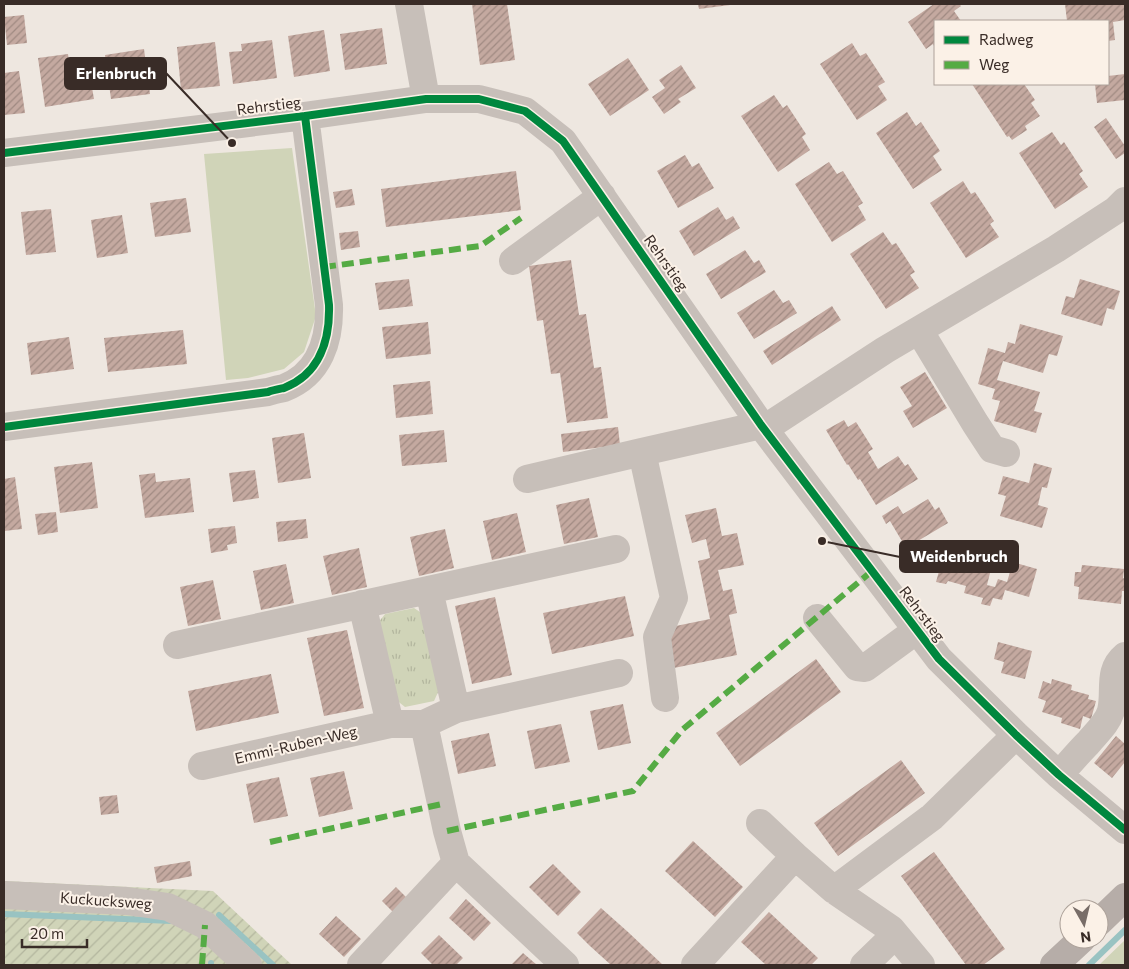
<svg xmlns="http://www.w3.org/2000/svg" width="1129" height="969" font-family="Commissioner,sans-serif">
<style>
.grass{fill:#d0d4b8}
.park{fill:url(#park-tufts)}
.garden{fill:url(#garden-furrows)}
.lines{fill:none;stroke-linecap:round;stroke-linejoin:round}
.stream{stroke:#99c3c2;stroke-width:6}
.building{fill:url(#building-hatch)}
.minor{stroke:#c7bfb9;stroke-width:28}
.major{stroke:#b6ada8;stroke-width:28}
.quiet{stroke:#55ab44;stroke-width:6;stroke-dasharray:12 6;stroke-linecap:butt}
.cycleway-casing{stroke:#fbf1e7;stroke-width:11}
.cycleway{stroke:#00873e;stroke-width:8}
.labels{text-anchor:middle;stroke-width:4;stroke-linejoin:round;paint-order:stroke}
.street-label{font-size:15px;fill:#392c27;stroke:#fbf1e7}
.leader{fill:none;stroke:#392c27;stroke-width:2}
.callout-dot{fill:#392c27;stroke:#fbf1e7;stroke-width:2}
.callout{fill:#392c27;stroke:#392c27;stroke-width:2}
.callout-label{font-size:16px;text-anchor:middle;font-weight:bold;fill:#fff}
</style>
<defs>
<pattern id="park-tufts" width="24" height="20" patternUnits="userSpaceOnUse" patternTransform="scale(1.25)"><rect width="24" height="20" fill="#d0d4b8"/><path d="M3 7l-1-3M5 7V3M7 7l1-3M15 17l-1-3M17 17v-4M19 17l1-3" fill="none" stroke="#b3b69e"/></pattern>
<pattern id="garden-furrows" width="10" height="10" patternUnits="userSpaceOnUse" patternTransform="scale(1.25)"><rect width="10" height="10" fill="#d0d4b8"/><path d="M-1 1l2-2M0 10L10 0M9 11l2-2" fill="none" stroke="#b3b69e"/></pattern>
<pattern id="building-hatch" width="6" height="6" patternUnits="userSpaceOnUse" patternTransform="scale(1.25)"><rect width="6" height="6" fill="#c4a9a0"/><path d="M-1 1l2-2M0 6l6-6M5 7l2-2" fill="none" stroke="#a08a82"/></pattern>
</defs>
<rect width="100%" height="100%" fill="#eee7e0"/>
<path class="grass" d="M292,148L316,316L304,352L284,369L248,378L226,380L204,154Z
M1125,940V965H1099Z"/>
<path class="park" d="M414,608L423,614L439,690L434,701L405,707L395,699L378,623L385,614Z"/>
<path class="garden" d="M4,881L213,891L292,965H4Z"/>
<g class="lines">
<path class="stream" d="M4,914L172,921
M219,915L273,965
M211,965V963
M1089,965L1125,930"/>
</g>
<path class="building" d="M472,4H507L515,60L480,65Z
M698,4H730V5L699,9Z
M934,4H959L961,6L954,11L961,21H935V48L933,44L926,49L908,22Z
M1065,4H1124L1125,20L1113,22L1115,40L1108,41V21H1067Z
M24,15L27,43L7,45L4,17Z
M382,28L387,64L345,70L340,34Z
M324,30L330,71L294,77L288,36Z
M272,40L277,78L233,84L229,52L242,51L241,44Z
M215,42L220,86L181,90L177,47Z
M852,43L860,56L866,53L885,82L878,86L887,100L857,120L820,64Z
M144,49L150,94L111,99L105,55Z
M68,54L70,68L88,65L94,99L45,107L38,58Z
M628,58L649,90L610,116L588,84Z
M681,65L696,88L678,99L681,102L664,114L652,97L665,88L659,80Z
M19,71L25,113L4,115V73Z
M1125,74V100L1097,103L1095,84H1108V76Z
M972,84H1024L1035,100L1031,103L1040,116L1025,126L1027,130L1012,140L1009,136L1007,137Z
M774,95L783,108L787,105L806,134L802,137L810,150L778,172L741,116Z
M907,112L916,126L921,122L940,151L933,156L942,170L913,189L876,133Z
M1106,118L1125,146V153L1116,159L1094,127Z
M1052,132L1061,145L1064,142L1083,171L1079,174L1088,187L1055,209L1019,153Z
M685,155L692,167L699,163L714,188L678,208L657,171Z
M829,162L837,174L843,171L863,203L858,206L866,220L832,242L795,184Z
M516,171L521,210L386,227L381,189Z
M963,181L971,194L975,192L994,221L990,224L999,237L966,258L930,203Z
M352,189L355,205L336,208L333,192Z
M186,198L191,232L155,237L150,203Z
M718,207L726,220L733,216L740,228L694,256L679,231Z
M51,209L56,252L26,255L21,212Z
M122,215L128,253L97,258L91,220Z
M358,231L360,247L341,250L339,233Z
M883,232L892,245L896,243L915,272L910,275L919,288L886,309L850,254Z
M745,250L754,263L759,260L766,272L721,299L706,274Z
M571,260L579,315L586,314L594,368L601,367L608,418L567,423L560,373L551,374L543,320L537,321L529,266Z
M409,279L413,306L379,310L375,283Z
M1080,279L1120,291L1114,310L1107,308L1102,326L1061,314L1066,296L1074,298Z
M774,290L783,303L789,300L797,313L754,339L737,313Z
M832,306L841,320L772,365L763,351Z
M428,322L431,354L386,359L382,327Z
M1020,324L1063,336L1057,356L1049,354L1043,373L1003,361L997,380L1040,392L1034,411L1042,413L1036,433L994,421L1000,401L992,399L995,389L978,384L988,348L1005,353L1008,342L1015,344Z
M183,330L187,364L108,372L104,338Z
M69,337L74,369L31,375L27,343Z
M925,372L947,408L913,428L903,411L912,406L900,387Z
M430,381L433,414L396,418L393,385Z
M844,420L848,427L856,422L873,449L868,452L878,469L898,456L905,466L908,464L918,479L876,505L860,479L858,480L848,464L847,465L826,430Z
M618,427L620,445L563,452L561,434Z
M444,430L447,462L402,466L399,435Z
M304,433L311,478L278,483L272,438Z
M92,462L98,508L60,513L54,467Z
M1034,463L1052,468L1047,488L1042,487L1038,505L1048,508L1042,528L1000,516L1006,496L998,494L1003,476L1029,483Z
M255,470L259,498L233,502L229,473Z
M155,473L156,482L190,478L194,512L145,518L139,475Z
M15,477L22,529L4,531V479Z
M589,498L598,537L564,544L556,505Z
M928,499L935,510L939,507L948,523L906,548L890,521L886,524L882,516L898,506L903,514Z
M716,508L722,536L737,533L744,565L718,570L723,591L732,589L737,613L729,615L737,655L674,668L666,628L710,619L698,561L710,558L706,539L692,543L685,515Z
M56,512L58,532L38,535L35,514Z
M517,513L526,552L492,560L483,521Z
M306,519L308,538L278,542L276,522Z
M235,526L237,543L227,545L228,550L211,553L208,529Z
M445,529L454,568L419,576L410,537Z
M959,540L977,545L976,552L994,557L987,585L995,587L998,579L1007,582L1013,562L1037,569L1029,597L1005,590L1002,600L993,598L990,606L981,604L983,598L964,593L966,586L948,581L946,584L936,582L941,564L951,567Z
M359,548L367,587L332,595L323,556Z
M286,564L294,603L261,610L253,571Z
M1082,565L1124,569L1123,578L1125,579V591H1122L1121,604L1078,599L1079,587L1074,586L1075,572H1081Z
M213,580L221,619L188,626L180,587Z
M625,596L634,636L552,654L543,613Z
M495,597L512,675L472,684L455,606Z
M347,630L364,708L324,716L307,638Z
M998,642L1032,651L1025,679L1001,673L1004,662L994,659Z
M816,659L841,692L740,766L716,733Z
M271,674L279,713L196,731L188,691Z
M1052,679L1072,685L1071,690L1089,695L1088,699L1096,701L1091,719L1083,716L1080,729L1061,723L1062,718L1042,712L1046,701L1038,698L1043,681L1051,684Z
M623,704L631,743L598,750L590,711Z
M561,724L570,762L535,769L527,731Z
M489,733L496,766L458,774L451,741Z
M1116,736L1125,744V762L1112,778L1094,763Z
M901,760L925,793L838,856L814,823Z
M344,771L353,809L319,817L310,778Z
M279,777L288,816L254,823L246,784Z
M117,795L119,813L101,815L99,797Z
M693,841L743,887L715,917L665,871Z
M934,852L1005,949L983,965H966L901,876Z
M190,861L192,876L157,883L154,867Z
M553,864L581,892L558,916L529,887Z
M396,887L410,901L396,915L382,901Z
M466,899L491,923L474,941L449,918Z
M601,908L628,932L663,965H611L590,946L577,933Z
M769,912L818,958L811,965H766L741,942Z
M336,916L361,939L344,957L319,934Z
M439,935L463,958L456,965H433L421,953Z
M523,953L537,965H511Z"/>
<g class="lines">
<path class="minor" d="M409,4L426,99
M4,153L305,116L426,99H479L525,111L563,141L761,425L939,659L1016,735L1059,775L1125,830
M513,261L602,196
M919,330L975,423L992,449L1006,453
M4,427L268,392C273,390 279,389 284,388C320,374 330,340 329,305L305,116
M764,429L885,350L1056,249L1116,210L1125,201
M527,479L642,452
M429,590L456,709
M362,604L390,724
M817,618L857,667L865,668L917,630
M177,645L616,549
M665,698L657,637L674,598L642,452L761,425
M424,724L447,831L456,863
M202,766L390,724H424L456,709L619,673
M1059,775C1069,764 1078,753 1088,743C1096,733 1107,724 1111,711C1116,691 1107,671 1125,656
M760,823L795,856L834,890L891,929L921,965
M834,890L932,817L1016,735
M4,895L127,901L168,907L205,925L248,965
M361,965L456,863L565,965
M695,965L795,856
M864,965L895,935"/>
<path class="major" d="M1099,922L1125,897
M1054,965L1082,939"/>
<path class="quiet" d="M324,267L480,246L521,218
M447,831L633,791L682,730L872,571
M270,842L442,804
M202,965L205,925"/>
<defs>
<path id="cycleway" d="M4,153L305,116L426,99H479L525,111L563,141L761,425L939,659L1016,735L1059,775L1125,830
M4,427L268,392C273,390 279,389 284,388C320,374 330,340 329,305L305,116"/>
</defs>
<use href="#cycleway" class="cycleway-casing"/>
<use href="#cycleway" class="cycleway"/>
</g>
<g class="labels">
<g class="street-label">
<text transform="translate(269 106) rotate(-7)" y="5">Rehrstieg</text>
<text transform="translate(666 263) rotate(55)" y="5">Rehrstieg</text>
<text transform="translate(922 614) rotate(53)" y="5">Rehrstieg</text>
<text transform="translate(296 745) rotate(-13)" y="5">Emmi-Ruben-Weg</text>
<text transform="translate(106 901) rotate(4)" y="5">Kuckucksweg</text>
</g>
</g>
<path class="leader" d="M232 143L166 73M822 541L900 557"/>
<g class="callout-dot">
<circle cx="232" cy="143" r="5"/>
<circle cx="822" cy="541" r="5"/>
</g>
<g class="callout">
<rect x="65" y="58" width="101" height="31" rx="5"/>
<rect x="900" y="541" width="118" height="31" rx="5"/>
</g>
<g class="callout-label">
<text x="116" y="79">Erlenbruch</text>
<text x="959" y="562">Weidenbruch</text>
</g>
<rect width="1129" height="969" fill="none" stroke="#392c27" stroke-width="10"/>
<rect x="934" y="20" width="175" height="65" fill="#fbf1e7" stroke="#ada29a"/>
<rect x="944" y="36" width="25" height="8" fill="#00873e" stroke="#ada29a"/>
<text x="979" y="45" font-size="15" fill="#392c27">Radweg</text>
<rect x="944" y="61" width="25" height="8" fill="#55ab44" stroke="#ada29a"/>
<text x="979" y="70" font-size="15" fill="#392c27">Weg</text>
<g transform="translate(1084 924) rotate(172)"><circle r="24" fill="#fbf1e7" stroke="#ada29a"/>
<path d="M0-4L9 19L0 12L-9 19Z" fill="#786d68"/>
<text y="-8" font-size="14" font-weight="bold" text-anchor="middle" fill="#392c27">N</text>
</g>
<path d="M22 939v8h65v-8" fill="none" stroke="#392c27" stroke-width="2.5"/>
<text x="30" y="939" font-size="15" fill="#392c27" stroke="#fbf1e7" stroke-width="4" paint-order="stroke">20 m</text>
</svg>
